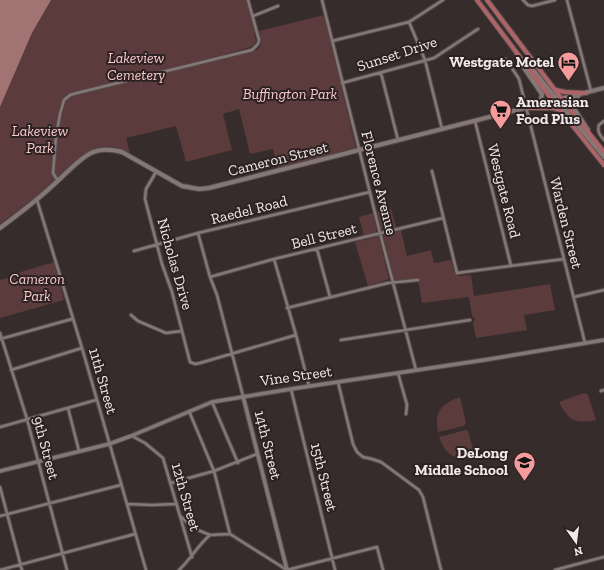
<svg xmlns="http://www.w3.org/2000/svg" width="604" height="570" font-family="'Zilla Slab',serif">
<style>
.green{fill:#5b3b3b}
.water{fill:#a27373}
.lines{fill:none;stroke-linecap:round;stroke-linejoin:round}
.minor-casing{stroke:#564b4b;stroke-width:4.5}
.tertiary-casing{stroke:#564b4b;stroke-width:5.5}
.secondary-casing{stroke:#564b4b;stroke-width:6}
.primary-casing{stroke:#564b4b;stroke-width:6}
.minor{stroke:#847776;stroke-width:2.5}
.tertiary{stroke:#847776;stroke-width:3.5}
.secondary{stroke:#847776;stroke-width:4}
.primary{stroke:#ac6467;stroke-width:4}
.labels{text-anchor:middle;stroke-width:4;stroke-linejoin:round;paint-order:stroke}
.street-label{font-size:15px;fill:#f1e9e9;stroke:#2d2222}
.park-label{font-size:15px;font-style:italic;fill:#f8c9c8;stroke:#2d2222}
.poi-label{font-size:15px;font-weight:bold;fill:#f1e9e9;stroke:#2d2222;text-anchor:end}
</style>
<rect width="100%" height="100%" fill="#372c2c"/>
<path class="green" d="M51,0H246L253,23L256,42L251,47L204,60L203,62L254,51L258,49L261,45L259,31L324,15L356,148L278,168L273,149L250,154L239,109L223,114L232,150L186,162L176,126L126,138L130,153C91,131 66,172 39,194C26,204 13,214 0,224V107L32,33Z
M391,209L396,227L383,230L381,229L377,212Z
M373,213L377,231L364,236L359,217Z
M401,230L407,256L431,250L434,263L451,260L455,274L459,276L471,275L474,296L550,284L555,310L524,315L527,330L476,338L473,323L475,319L472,316L469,297L422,303L418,279L395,281L383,236L386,234Z
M376,237L379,238L389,279L368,286L355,242Z
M54,262L64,300L0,318V280L12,277L11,275Z
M584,393L588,395L596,420C576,424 568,421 559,402Z
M460,397L466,423L464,426L438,432C434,411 441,404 460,397Z
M466,430L468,431L475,457C456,462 445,455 439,437Z"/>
<path class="water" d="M0,0H51L32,33L0,107Z"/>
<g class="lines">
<defs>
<path id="minor" d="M322,0L380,233L416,370
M523,0L528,5L532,6L555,0
M567,0L591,91
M253,16L278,6
M409,22L425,60L442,129
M332,41L409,22L443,0
M506,59L519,79L585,343
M381,73L398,140
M342,83L434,58L478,29
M475,121L511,266
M604,121L599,125C597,132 600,135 604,140
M432,171L457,273L564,259
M156,172L146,189L145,199L162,264L172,292L190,362L195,364L200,363L296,335
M58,181L53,173L56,137L60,114L64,100L70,95L77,93L252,50L258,44L259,40L248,0
M37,200L82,348L146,570
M198,233L210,277L217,295L243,396
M317,249L330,297
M134,251L198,233L370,192
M274,259L296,335L309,386
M210,277L274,259L443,218
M574,297L604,290
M287,308L388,283L418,280
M131,315L138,321L166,333L182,331
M0,333L27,419L67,570
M0,339L72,319
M341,340L470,320
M11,370L82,348
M398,373L407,405L406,414
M338,382L353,444L357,452L363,457L372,459L381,462L419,490L423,497L441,570
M291,389L335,570
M601,391L604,390
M212,402L238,463
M68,408L79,451
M189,411L214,471L230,534
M0,427L96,400
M132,436L145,443L163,458L192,557
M171,483L214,471L257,454
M0,487L22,570
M127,504L152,505L176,504
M0,516L121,485
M180,516L188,523L198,530L210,535L230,534L287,570L377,547L383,570
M0,570L135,534
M179,570C191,559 198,545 210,535
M555,570L604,557"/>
<path id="tertiary" d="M243,396L287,570
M0,471L109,444L131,436L212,402L291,389L484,360L604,340"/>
<path id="secondary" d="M517,54L522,65L542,94L541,99L538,105
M524,61L530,66L554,96L560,98
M580,94L574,100L573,107L588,130
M554,101L561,105L604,157
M0,228C17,215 35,202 51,187C63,177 77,160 91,153C101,148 111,149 122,152L182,186L199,189L209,188L604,88"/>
<path id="primary" d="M477,0L553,101L604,165
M487,0L561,98L604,152
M556,90L565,92L586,93
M526,108H553L560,110"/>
</defs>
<use href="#minor" class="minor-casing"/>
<use href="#tertiary" class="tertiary-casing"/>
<use href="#secondary" class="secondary-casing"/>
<use href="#primary" class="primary-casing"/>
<use href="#minor" class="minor"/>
<use href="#tertiary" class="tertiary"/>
<use href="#secondary" class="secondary"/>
<use href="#primary" class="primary"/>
</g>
<defs>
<symbol id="hotel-pin" viewBox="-11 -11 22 30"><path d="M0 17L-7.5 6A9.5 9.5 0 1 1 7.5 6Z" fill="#f59b9b" stroke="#2d2222"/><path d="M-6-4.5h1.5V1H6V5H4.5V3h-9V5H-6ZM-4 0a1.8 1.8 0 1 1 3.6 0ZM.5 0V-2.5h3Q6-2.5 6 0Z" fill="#111"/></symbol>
<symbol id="supermarket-pin" viewBox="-11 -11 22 30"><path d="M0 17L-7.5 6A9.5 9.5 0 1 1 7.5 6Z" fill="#f59b9b" stroke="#2d2222"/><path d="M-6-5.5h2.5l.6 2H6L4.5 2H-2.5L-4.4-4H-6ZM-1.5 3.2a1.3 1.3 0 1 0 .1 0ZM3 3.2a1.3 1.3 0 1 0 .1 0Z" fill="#111"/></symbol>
<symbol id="school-pin" viewBox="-11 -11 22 30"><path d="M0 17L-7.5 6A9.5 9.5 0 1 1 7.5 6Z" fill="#f59b9b" stroke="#2d2222"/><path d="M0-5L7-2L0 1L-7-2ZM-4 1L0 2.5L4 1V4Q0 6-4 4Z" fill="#111"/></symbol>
</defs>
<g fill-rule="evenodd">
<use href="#hotel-pin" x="556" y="50" width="25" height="34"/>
<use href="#supermarket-pin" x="488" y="98" width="25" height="34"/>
<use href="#school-pin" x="512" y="450" width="25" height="34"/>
</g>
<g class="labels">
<g class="street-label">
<text transform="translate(397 54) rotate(-18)" y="5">Sunset Drive</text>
<text transform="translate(278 159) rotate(-14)" y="5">Cameron Street</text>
<text transform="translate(379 183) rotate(76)" y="5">Florence Avenue</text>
<text transform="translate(504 191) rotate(76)" y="5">Westgate Road</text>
<text transform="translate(249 210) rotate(-14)" y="5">Raedel Road</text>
<text transform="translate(566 223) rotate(76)" y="5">Warden Street</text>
<text transform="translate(324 236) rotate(-14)" y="5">Bell Street</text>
<text transform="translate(175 264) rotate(74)" y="5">Nicholas Drive</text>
<text transform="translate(296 376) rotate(-8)" y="5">Vine Street</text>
<text transform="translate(103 381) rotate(74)" y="5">11th Street</text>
<text transform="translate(268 445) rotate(76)" y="5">14th Street</text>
<text transform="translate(46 448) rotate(75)" y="5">9th Street</text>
<text transform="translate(324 477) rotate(76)" y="5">15th Street</text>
<text transform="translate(186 497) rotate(74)" y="5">12th Street</text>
</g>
<g class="park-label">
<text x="136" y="63">Lakeview<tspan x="136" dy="17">Cemetery</tspan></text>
<text x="290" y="99">Buffington Park</text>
<text x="40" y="136">Lakeview<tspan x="40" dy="17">Park</tspan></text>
<text x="37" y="284">Cameron<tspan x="37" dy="17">Park</tspan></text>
</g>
<g class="poi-label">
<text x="554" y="67">Westgate Motel</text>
<text x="516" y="107" text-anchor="start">Amerasian<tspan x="516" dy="17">Food Plus</tspan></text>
<text x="508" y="458">DeLong<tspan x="508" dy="17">Middle School</tspan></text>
</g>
</g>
<g transform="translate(576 542) rotate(166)" stroke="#2d2222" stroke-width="3" paint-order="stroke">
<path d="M0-3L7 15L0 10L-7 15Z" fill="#f1e9e9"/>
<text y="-6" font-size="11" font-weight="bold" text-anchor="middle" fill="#f1e9e9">N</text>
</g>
</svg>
